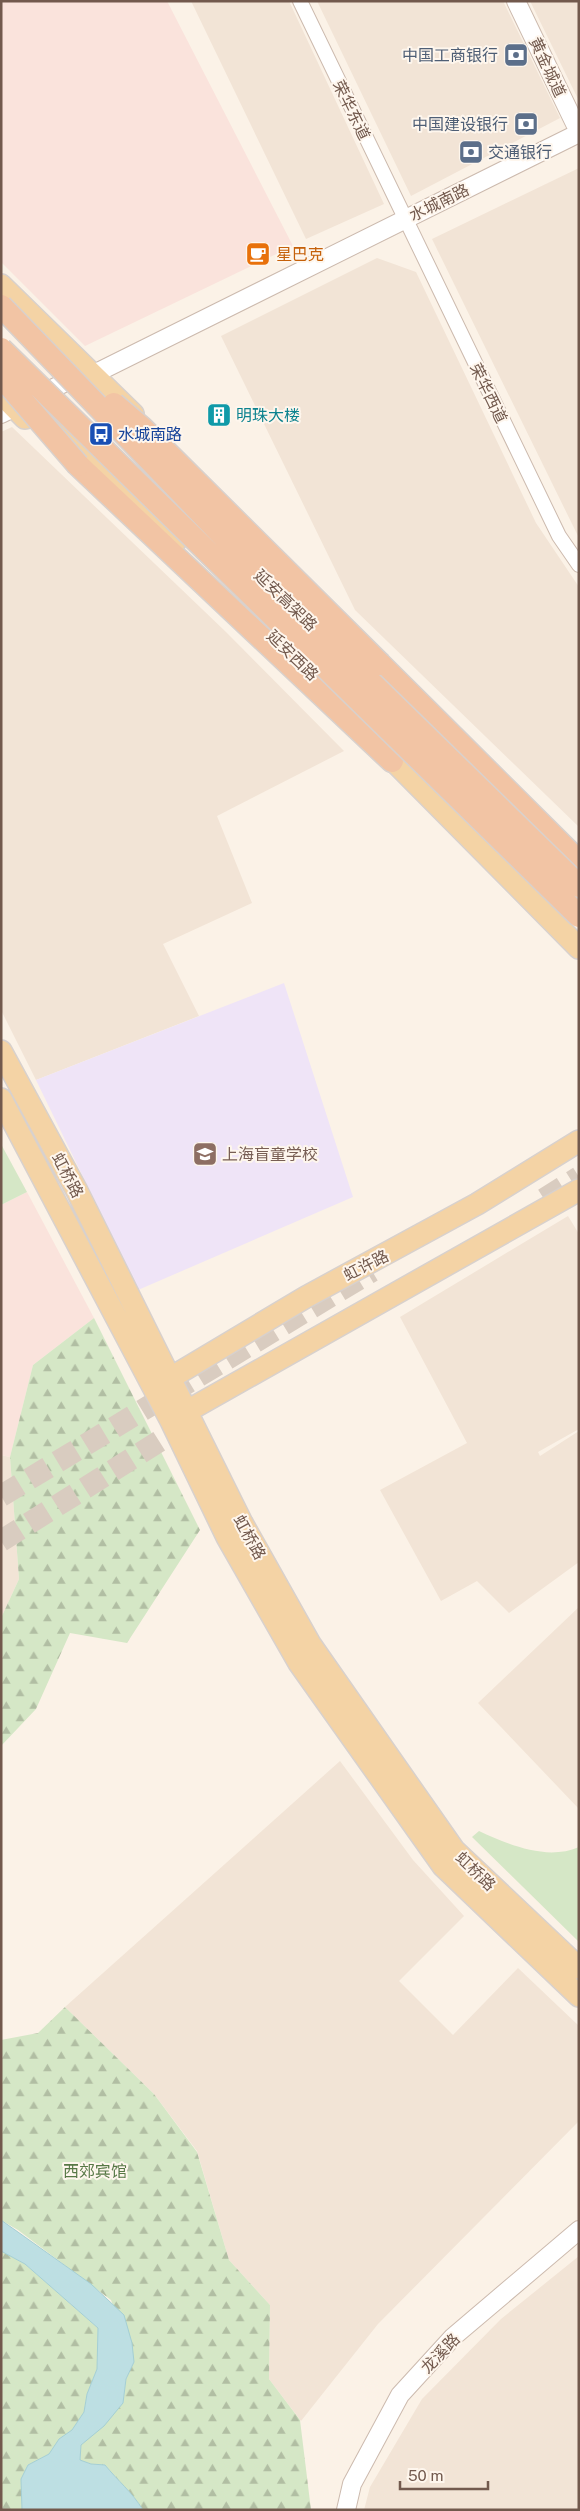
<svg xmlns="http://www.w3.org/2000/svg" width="580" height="2511" font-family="'Public Sans','Noto Sans SC',sans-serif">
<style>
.residential{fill:#f2e4d6}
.commercial{fill:#fae3dc}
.education{fill:#efe4f7}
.green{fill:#d5e7c6}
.forest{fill:url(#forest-firs)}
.water{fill:#bddfe3;stroke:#a4cfd4}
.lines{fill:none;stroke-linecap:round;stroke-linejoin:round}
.trunk-tunnel{stroke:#d9ccc0;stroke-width:22;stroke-dasharray:22 11;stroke-linecap:butt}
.minor-casing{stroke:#ccbaae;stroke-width:16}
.tertiary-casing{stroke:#ccbaae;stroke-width:20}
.primary-casing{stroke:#d8d1cd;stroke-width:24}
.trunk-casing{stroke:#d8d1cd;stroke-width:25}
.minor{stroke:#fff;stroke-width:14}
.tertiary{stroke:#fff;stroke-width:18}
.primary{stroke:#f4d3a5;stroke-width:21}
.trunk{stroke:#f2c4a4;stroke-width:22}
.trunk-bridge-casing{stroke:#d8d1cd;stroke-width:25;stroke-linecap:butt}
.trunk-bridge{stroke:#f2c4a4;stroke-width:22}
.labels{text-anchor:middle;stroke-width:4;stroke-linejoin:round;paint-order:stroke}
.service-label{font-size:16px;fill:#4e5e75;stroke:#fef6ed;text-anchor:end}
.street-label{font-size:16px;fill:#72594d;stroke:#fef6ed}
.food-label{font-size:16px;fill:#c56008;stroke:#fef6ed;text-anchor:start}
.culture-label{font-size:16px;fill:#0d838f;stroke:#fef6ed;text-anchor:start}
.transit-label{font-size:16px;fill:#164399;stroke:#fef6ed;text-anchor:start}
.education-label{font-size:16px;fill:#785e54;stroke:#fef6ed;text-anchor:start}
.park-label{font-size:16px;fill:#577846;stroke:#fef6ed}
</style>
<defs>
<pattern id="forest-firs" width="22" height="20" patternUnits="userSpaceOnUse" patternTransform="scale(1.25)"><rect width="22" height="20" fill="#d5e7c6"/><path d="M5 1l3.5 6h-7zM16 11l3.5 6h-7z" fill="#b1bea3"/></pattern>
</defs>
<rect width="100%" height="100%" fill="#fbf2e7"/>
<path class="residential" d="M191,1H289L384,204L306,239Z
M317,1H503L560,118L411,196Z
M530,1H579V101Z
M579,168V538L432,239Z
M377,258L416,272L536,523L579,587V827L355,610L221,336Z
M12,427L226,632L344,751L217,816L252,903L163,944L199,1016L36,1080L1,1010V432Z
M568,1216L579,1234V1429L538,1452L540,1456L579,1431V1562L509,1613L477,1581L441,1601L380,1490L467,1443L400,1317Z
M1,1455L10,1457L19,1579L1,1618Z
M579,1607V1809L478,1703Z
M340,1761L413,1860L464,1916L399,1981L453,2035L518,1968L579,2026V2121L378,2324L301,2421L269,2379L270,2305L229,2260L197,2151L154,2094L65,2007Z
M579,2256V2510H364L370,2487L422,2399L501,2319Z"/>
<path class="commercial" d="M1,1H167L293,246L85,346L1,262Z
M27,1192L94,1318L33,1365L10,1457L1,1455V1205Z"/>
<path class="education" d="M284,983L353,1197L138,1290L36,1080Z"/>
<path class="green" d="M1,1144L27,1192L1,1205Z
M479,1831C509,1845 547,1861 579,1847V1942L472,1837Z"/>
<path class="forest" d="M94,1318L200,1530L127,1643L70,1633L36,1709L1,1746V1618L19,1579L10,1457L33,1365Z
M65,2007L154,2094L197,2152L229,2260L270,2305L269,2379L300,2420L311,2510H143C132,2492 118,2481 105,2465L91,2464L80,2460L81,2445L123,2403L126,2379L134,2362L111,2300L18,2230L1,2220V2040L38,2033Z
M1,2251L25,2264L98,2328L97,2369L87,2394L84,2412L72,2430L59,2439L49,2454L28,2465L21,2479L22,2510H1Z"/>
<path class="water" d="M1,2220L91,2284L124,2315L132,2343L134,2362L126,2379L123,2403L104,2426L81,2445L80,2460L91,2464L105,2465C118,2481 132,2492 143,2510H22L21,2479L28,2465L49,2454L59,2439L72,2430L84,2412L87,2394L97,2369L98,2328L25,2264L1,2251Z"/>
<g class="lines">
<path class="trunk-tunnel" d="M544,1199L579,1177
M1,1496L372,1271
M1,1541L193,1420"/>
<defs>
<path id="minor" d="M300,1L559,536L579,565"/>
<path id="tertiary" d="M516,1L579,132
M1,414L70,380L94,374L579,133
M346,2510L352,2484L400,2395L453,2337L579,2230"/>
<path id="primary" d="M1,285L133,414
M1,394L25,418
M44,412L175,542
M380,747L579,948
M1,1051L77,1191L242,1523L310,1644L454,1850L579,1968
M1,1099L171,1421L227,1537L299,1663L443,1866L579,1996
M157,1386L306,1297L477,1204L579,1141
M175,1418L579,1190"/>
<path id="trunk" d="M78,465L392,761
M380,664L579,862"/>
</defs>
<use href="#minor" class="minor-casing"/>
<use href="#tertiary" class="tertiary-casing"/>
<use href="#primary" class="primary-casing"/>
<use href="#trunk" class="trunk-casing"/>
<use href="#minor" class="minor"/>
<use href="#tertiary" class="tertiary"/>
<use href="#primary" class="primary"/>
<use href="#trunk" class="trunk"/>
<defs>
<path id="trunk-bridge" d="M1,306L258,572L579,886
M1,349L579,916
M1,376L78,465
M114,404L141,427L380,664"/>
</defs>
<use href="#trunk-bridge" class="trunk-bridge-casing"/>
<use href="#trunk-bridge" class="trunk-bridge"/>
</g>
<defs>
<symbol id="bank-square" viewBox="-11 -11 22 22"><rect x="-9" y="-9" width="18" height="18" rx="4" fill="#5c6f8a" stroke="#fef6ed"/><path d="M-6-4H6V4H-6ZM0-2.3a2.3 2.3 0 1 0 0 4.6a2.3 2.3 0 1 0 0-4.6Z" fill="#fff"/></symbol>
<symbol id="cafe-square" viewBox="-11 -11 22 22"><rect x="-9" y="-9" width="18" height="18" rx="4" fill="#e8710a" stroke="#fef6ed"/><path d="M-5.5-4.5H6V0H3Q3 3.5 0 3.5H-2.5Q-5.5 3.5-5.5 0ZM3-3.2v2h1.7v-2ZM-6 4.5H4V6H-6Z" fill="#fff"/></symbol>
<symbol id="building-square" viewBox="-11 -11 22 22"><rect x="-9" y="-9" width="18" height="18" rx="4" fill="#0f9aa8" stroke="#fef6ed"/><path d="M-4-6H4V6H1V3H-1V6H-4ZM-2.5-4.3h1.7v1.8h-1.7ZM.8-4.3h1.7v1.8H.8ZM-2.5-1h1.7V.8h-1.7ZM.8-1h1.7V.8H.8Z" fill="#fff"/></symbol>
<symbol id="bus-square" viewBox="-11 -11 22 22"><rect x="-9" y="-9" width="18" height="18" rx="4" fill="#1a4fb4" stroke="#fef6ed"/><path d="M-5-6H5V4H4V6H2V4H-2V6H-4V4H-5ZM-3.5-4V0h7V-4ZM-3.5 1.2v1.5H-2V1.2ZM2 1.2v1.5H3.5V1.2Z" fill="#fff"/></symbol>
<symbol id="school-square" viewBox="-11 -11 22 22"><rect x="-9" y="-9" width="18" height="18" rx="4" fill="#8d6e63" stroke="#fef6ed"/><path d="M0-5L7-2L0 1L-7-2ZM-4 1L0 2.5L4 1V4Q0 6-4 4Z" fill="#fff"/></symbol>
</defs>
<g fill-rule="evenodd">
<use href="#bank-square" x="502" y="41" width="28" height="28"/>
<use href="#bank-square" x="512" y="110" width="28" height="28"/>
<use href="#bank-square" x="457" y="138" width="28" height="28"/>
<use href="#cafe-square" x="244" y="240" width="28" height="28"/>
<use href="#building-square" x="205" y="401" width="28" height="28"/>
<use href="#bus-square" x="87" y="420" width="28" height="28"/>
<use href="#school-square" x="191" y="1140" width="28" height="28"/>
</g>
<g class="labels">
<g class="service-label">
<text x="498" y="61">中国工商银行</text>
<text x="508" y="130">中国建设银行</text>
<text x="488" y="158" text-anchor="start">交通银行</text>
</g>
<g class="street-label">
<text transform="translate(548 67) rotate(65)" y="6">黄金城道</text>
<text transform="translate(352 110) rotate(64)" y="6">荣华东道</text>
<text transform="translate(439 202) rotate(-26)" y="6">水城南路</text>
<text transform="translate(489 393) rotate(64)" y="6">荣华西道</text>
<text transform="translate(286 600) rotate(44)" y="6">延安高架路</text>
<text transform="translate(293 655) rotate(44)" y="6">延安西路</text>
<text transform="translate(68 1175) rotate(62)" y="6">虹桥路</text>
<text transform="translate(366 1265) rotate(-27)" y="6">虹许路</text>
<text transform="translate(250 1537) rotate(61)" y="6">虹桥路</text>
<text transform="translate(476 1871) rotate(44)" y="6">虹桥路</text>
<text transform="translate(440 2353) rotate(-46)" y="6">龙溪路</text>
</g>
<g class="food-label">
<text x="276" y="260">星巴克</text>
</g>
<g class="culture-label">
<text x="236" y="421">明珠大楼</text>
</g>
<g class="transit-label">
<text x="118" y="440">水城南路</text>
</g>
<g class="education-label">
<text x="222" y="1160">上海盲童学校</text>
</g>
<g class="park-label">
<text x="95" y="2177">西郊宾馆</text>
</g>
</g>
<rect width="580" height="2511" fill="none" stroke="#72594d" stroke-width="5"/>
<path d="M400 2481v8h88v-8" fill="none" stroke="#72594d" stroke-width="2.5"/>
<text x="408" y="2481" font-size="15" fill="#72594d" stroke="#fef6ed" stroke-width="4" paint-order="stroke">50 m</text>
</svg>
